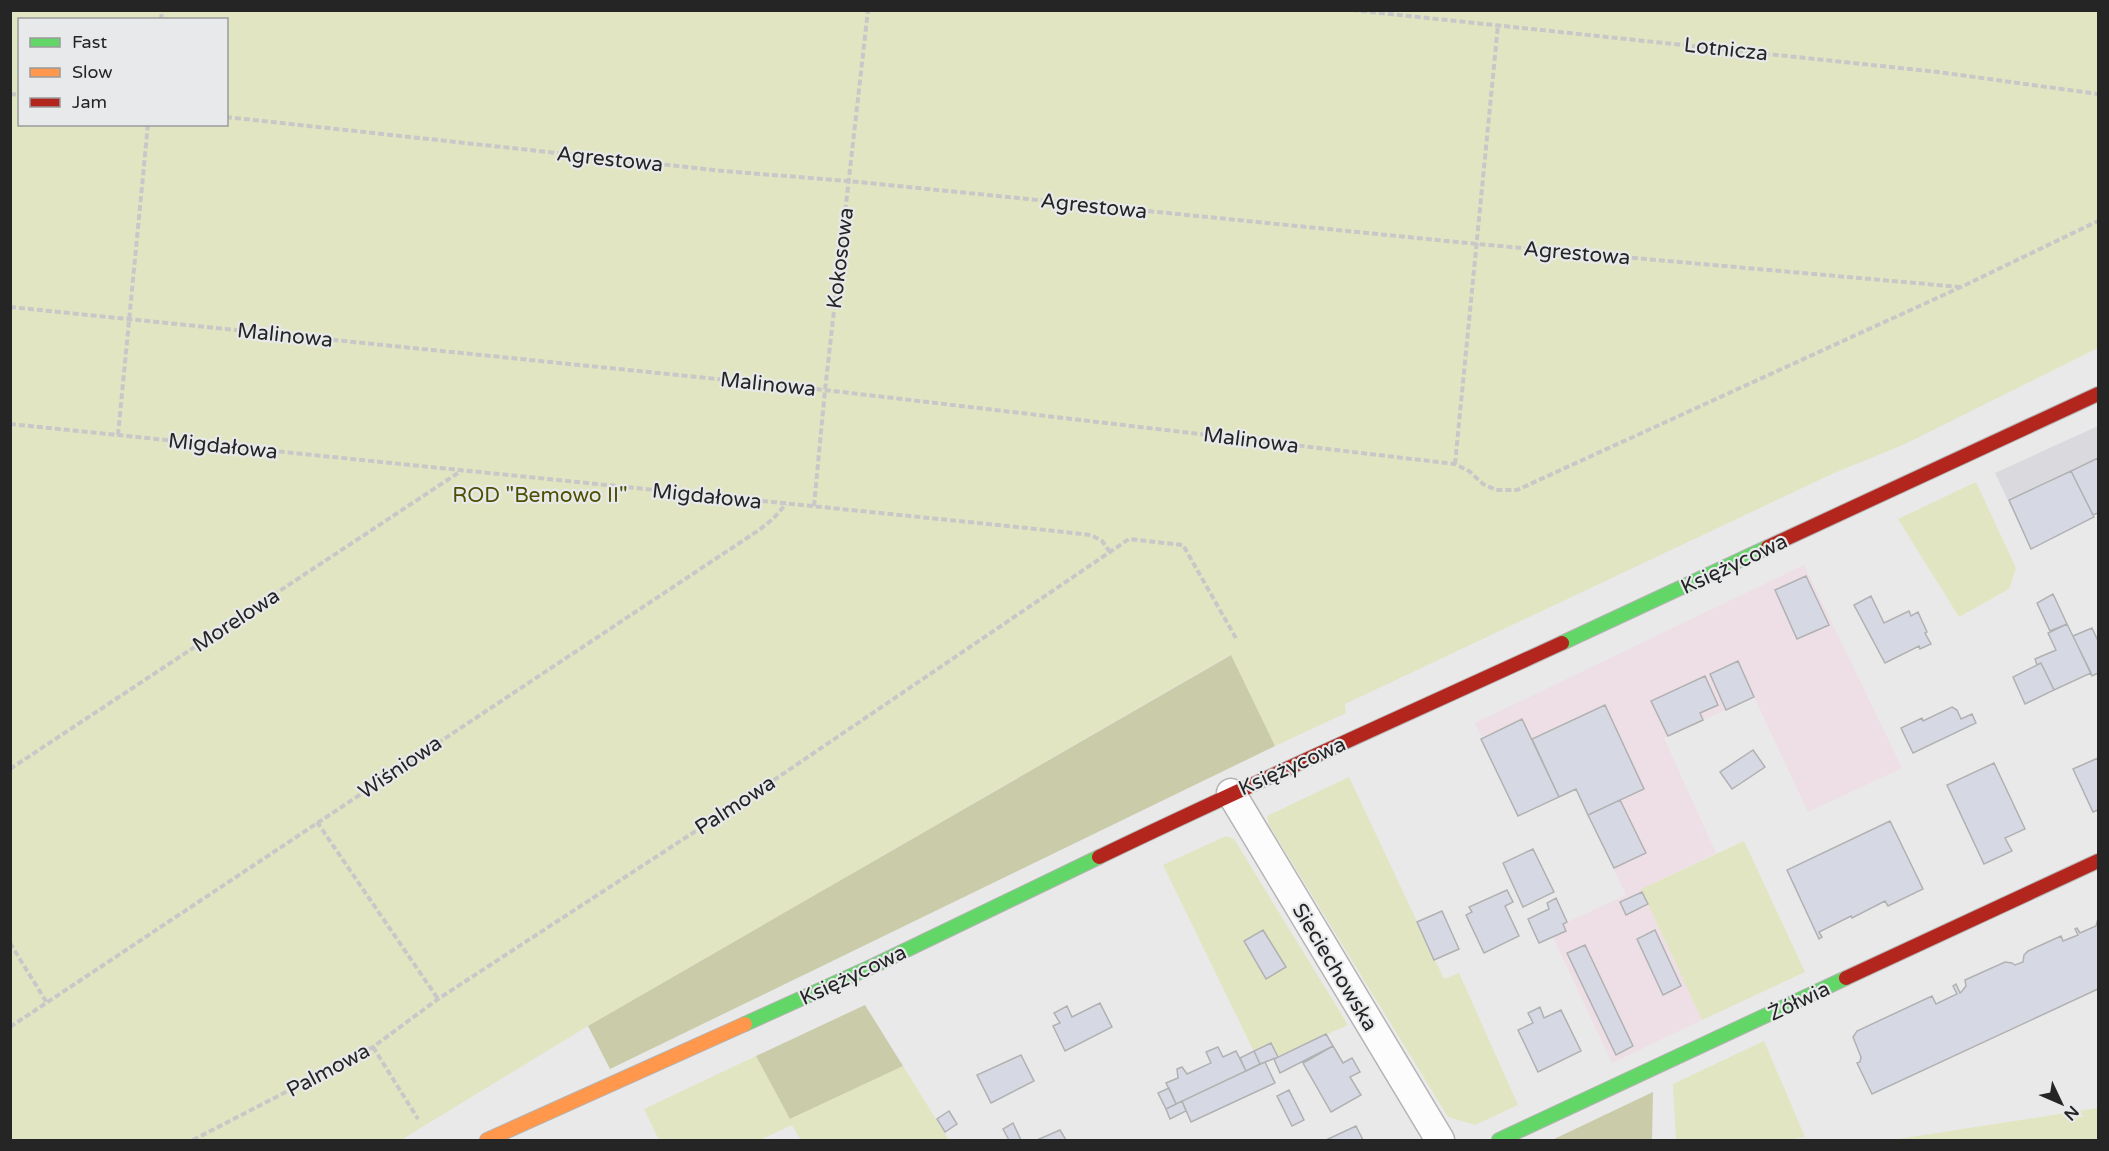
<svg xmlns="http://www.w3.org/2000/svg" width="2109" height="1151" font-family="'Varela Round',sans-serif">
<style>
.commercial{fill:#eddfe5}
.built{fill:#d9d9de}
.green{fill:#e2e5c2;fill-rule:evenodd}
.forest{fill:#c9cba9}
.building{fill:#d6d8e4;stroke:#b1b1b1;stroke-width:1.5}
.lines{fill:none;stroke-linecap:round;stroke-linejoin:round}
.street-casing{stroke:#b4b4b4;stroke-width:31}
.fast-casing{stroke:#b4b4b4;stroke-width:16}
.slow-casing{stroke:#b4b4b4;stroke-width:16}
.jam-casing{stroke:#b4b4b4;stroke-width:16}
.path{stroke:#c8c8c8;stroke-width:4;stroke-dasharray:6 3;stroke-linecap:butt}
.street{stroke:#fcfcfc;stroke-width:28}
.fast{stroke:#63d668;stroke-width:14}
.slow{stroke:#ff974d;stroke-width:14}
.jam{stroke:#b3261e;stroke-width:14}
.labels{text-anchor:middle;stroke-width:4.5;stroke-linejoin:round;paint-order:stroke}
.street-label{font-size:21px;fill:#252526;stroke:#e8e9ea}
.park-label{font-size:21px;fill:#4e4f00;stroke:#e8e9ea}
</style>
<rect width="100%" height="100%" fill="#e9e9e9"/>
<path class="commercial" d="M1804,565L1902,768L1808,812L1754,697L1664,738L1716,853L1641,889L1702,1020L1612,1063L1553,937L1566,931L1563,924L1626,895L1576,789L1518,816L1475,723Z"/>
<path class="built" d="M2098,426V513L2093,515L2094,517L2031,549L1995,473Z"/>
<path class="green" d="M10,11H2098V348L1903,445L1834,473L1345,704L1346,713L1275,746L1230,655L588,1026L401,1140H11ZM20,20H226V124H20Z
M1976,482L2016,568L2009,589L1959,617L1898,519Z
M1349,777L1444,979L1459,973L1518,1105L1475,1125L1448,1117L1269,825L1267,816Z
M1226,836L1234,839L1348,1025L1260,1064L1163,865Z
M1744,841L1805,972L1702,1020L1641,889Z
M1764,1041L1805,1137L1786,1140H1676L1673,1084Z
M756,1056L791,1119L903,1066L949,1140H801L792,1125L760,1140H659L644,1109Z
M2098,1108V1140H1891Z"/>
<path class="forest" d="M1231,655L1275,746L610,1069L588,1026Z
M865,1005L903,1066L790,1119L756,1056Z
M1653,1092L1652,1140H1552Z"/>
<path class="building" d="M2098,458V513L2093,515L2071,471Z
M2071,471L2094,517L2031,549L2009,500Z
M1806,576L1829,625L1797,639L1775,590Z
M2053,594L2067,624L2050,631L2037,603Z
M1871,596L1884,623L1909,611L1911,616L1918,612L1927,632L1925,633L1931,644L1920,649L1919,646L1885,663L1854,605Z
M2067,624L2091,673L2054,690L2041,663L2037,665L2035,659L2056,650L2048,633Z
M2092,628L2098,641V673L2092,676L2073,636Z
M1738,661L1754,697L1726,710L1710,674Z
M2041,663L2054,690L2025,704L2013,677Z
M1705,676L1718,705L1700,713L1703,720L1668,736L1651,701Z
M1605,705L1644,789L1588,815L1576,789L1559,797L1532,739Z
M1952,707L1957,710L1961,719L1972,714L1976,723L1913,753L1901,728L1922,718L1923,721Z
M1522,719L1559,797L1518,816L1481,739Z
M1753,750L1765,767L1732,789L1720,772Z
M2098,758V810L2093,812L2073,769Z
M1994,763L2025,829L2005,838L2012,851L1984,864L1947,785Z
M1620,800L1646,853L1614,868L1588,815Z
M1890,821L1923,889L1888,906L1885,901L1852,918L1851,916L1819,932L1822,937L1819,939L1787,870Z
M1533,849L1554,892L1523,907L1503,863Z
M1507,890L1513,902L1505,906L1519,936L1484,953L1466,915L1472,912L1469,907Z
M1642,892L1648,904L1626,915L1620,902Z
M1556,898L1567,922L1563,924L1566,931L1539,943L1528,919L1549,909L1547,903Z
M1442,911L1459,949L1434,960L1417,922Z
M2098,919V989L1872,1094L1857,1063L1860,1062L1861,1057L1853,1037L1857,1031L1932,996L1936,1004L1957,994L1953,986L1956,984L1960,993L1962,991L1966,986L1965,980L2005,962L2012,963L2015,965L2023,962L2024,955L2028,951L2061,936L2063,941L2078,935L2075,929L2077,928L2080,933L2096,926Z
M1263,930L1286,967L1266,979L1244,941Z
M1655,930L1681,986L1663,995L1637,939Z
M1585,945L1633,1046L1616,1055L1567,953Z
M1100,1003L1112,1027L1065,1051L1053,1026L1060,1023L1054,1013L1067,1006L1072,1017Z
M1540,1007L1544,1018L1561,1010L1581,1051L1538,1072L1518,1030L1533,1023L1528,1013Z
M1326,1034L1333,1046L1280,1073L1274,1059Z
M1271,1043L1278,1057L1260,1064L1254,1051Z
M1333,1046L1343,1063L1352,1058L1360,1072L1350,1077L1361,1095L1331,1112L1303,1063Z
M1218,1047L1223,1057L1236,1051L1246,1071L1176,1104L1166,1083L1178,1078L1177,1069L1182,1067L1187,1074L1211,1063L1206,1052Z
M1254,1051L1260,1064L1246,1071L1240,1058Z
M1021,1055L1034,1081L991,1103L977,1075Z
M1265,1062L1275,1083L1191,1122L1182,1101Z
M1169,1088L1176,1104L1166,1109L1158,1093Z
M1289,1090L1304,1120L1292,1126L1277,1096Z
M1182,1101L1186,1111L1170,1119L1166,1109Z
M949,1111L957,1124L945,1132L937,1119Z
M1013,1123L1021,1140H1009L1003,1129Z
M1356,1126L1363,1140H1326Z
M1060,1130L1066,1140H1037Z"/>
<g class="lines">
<defs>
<path id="street" d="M1231,793L1440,1140"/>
<path id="fast" d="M1562,643L1768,547
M745,1024L873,966L1099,857
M1499,1140L1846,978"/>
<path id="slow" d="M487,1140L745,1024"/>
<path id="jam" d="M1768,547L2098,394
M1099,857C1252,783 1408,714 1562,643
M1846,978L2098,861"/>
</defs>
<use href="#street" class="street-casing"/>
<use href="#fast" class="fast-casing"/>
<use href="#slow" class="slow-casing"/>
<use href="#jam" class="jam-casing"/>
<path class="path" d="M1352,10L1938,72L2098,94
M161,20L162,10
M10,94L20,95
M226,117L723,171L848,181L1477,244L1960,287
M10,307L825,390L1455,464L1469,471L1483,484L1496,490H1517L1961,287L2098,221
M10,424L1027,528L1091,535L1102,541L1110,552
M118,435L148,124
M1455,464L1498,25
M814,506L825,390L868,10
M10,769L461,471
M317,822L438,999
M10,943L47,1003
M10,1027L759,530L773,519L786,504
M373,1047L418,1119
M193,1140L373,1047L438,999L774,780L1129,539L1183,545L1237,640"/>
<use href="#street" class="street"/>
<use href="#fast" class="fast"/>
<use href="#slow" class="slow"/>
<use href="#jam" class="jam"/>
</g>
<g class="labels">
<g class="street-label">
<text transform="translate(1726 49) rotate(6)" y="7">Lotnicza</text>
<text transform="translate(610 159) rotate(6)" y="7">Agrestowa</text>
<text transform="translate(1094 206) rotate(6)" y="7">Agrestowa</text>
<text transform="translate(1577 253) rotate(5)" y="7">Agrestowa</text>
<text transform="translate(840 258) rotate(-83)" y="7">Kokosowa</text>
<text transform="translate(285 335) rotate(6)" y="7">Malinowa</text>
<text transform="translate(768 384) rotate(6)" y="7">Malinowa</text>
<text transform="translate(1251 440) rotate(7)" y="7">Malinowa</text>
<text transform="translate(223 446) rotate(6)" y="7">Migdałowa</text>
<text transform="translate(707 496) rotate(6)" y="7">Migdałowa</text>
<text transform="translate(1734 564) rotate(-25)" y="7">Księżycowa</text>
<text transform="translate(236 620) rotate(-33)" y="7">Morelowa</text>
<text transform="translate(1292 766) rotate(-24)" y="7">Księżycowa</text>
<text transform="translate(400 767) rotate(-34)" y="7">Wiśniowa</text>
<text transform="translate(735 805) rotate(-33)" y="7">Palmowa</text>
<text transform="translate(1335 967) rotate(59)" y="7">Sieciechowska</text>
<text transform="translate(853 975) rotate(-25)" y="7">Księżycowa</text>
<text transform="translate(1799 1001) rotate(-25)" y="7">Żółwia</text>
<text transform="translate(328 1070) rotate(-28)" y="7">Palmowa</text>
</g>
<g class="park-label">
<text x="540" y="502">ROD "Bemowo II"</text>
</g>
</g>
<rect width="2109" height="1151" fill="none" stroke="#252526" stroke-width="24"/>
<rect x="18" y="18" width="210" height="108" fill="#e8e9ea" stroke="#9a9b9c" stroke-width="1.5"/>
<rect x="30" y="38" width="30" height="9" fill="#63d668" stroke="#9a9b9c" stroke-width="1.5"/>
<text x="72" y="48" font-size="18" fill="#252526">Fast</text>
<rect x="30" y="68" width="30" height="9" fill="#ff974d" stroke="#9a9b9c" stroke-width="1.5"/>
<text x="72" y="78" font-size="18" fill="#252526">Slow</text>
<rect x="30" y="98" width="30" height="9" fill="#b3261e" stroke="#9a9b9c" stroke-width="1.5"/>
<text x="72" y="108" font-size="18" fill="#252526">Jam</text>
<g transform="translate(2061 1103) rotate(134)" stroke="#e8e9ea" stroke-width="4.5" paint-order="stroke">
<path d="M0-4.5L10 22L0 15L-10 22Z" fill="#252526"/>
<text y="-9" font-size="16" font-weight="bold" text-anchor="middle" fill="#252526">N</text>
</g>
</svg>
